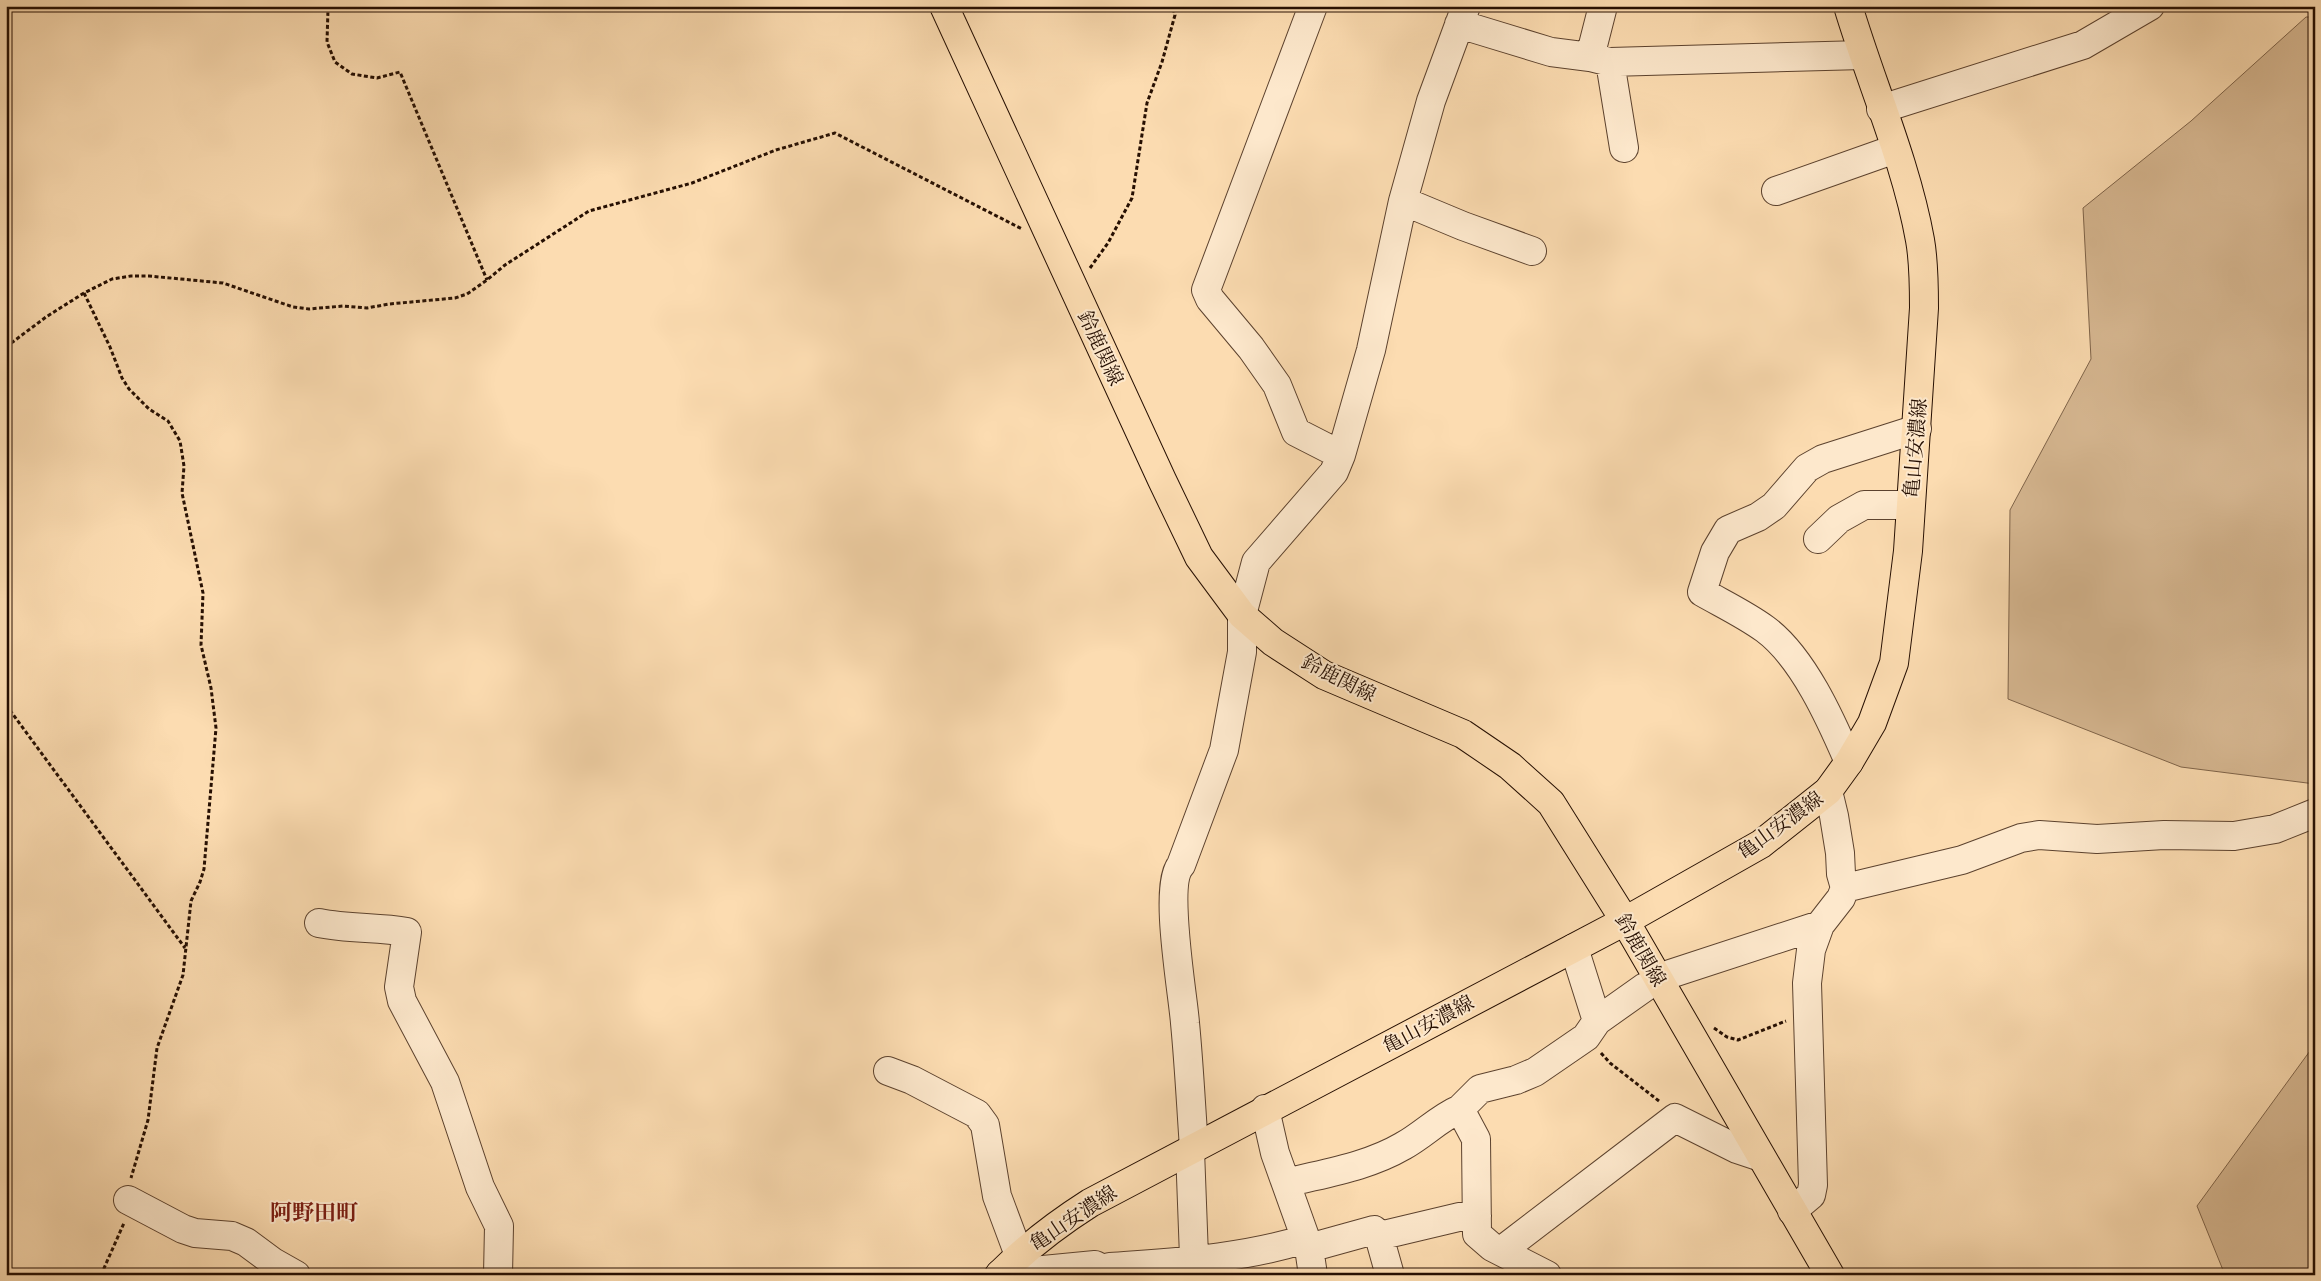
<svg xmlns="http://www.w3.org/2000/svg" width="2321" height="1281" font-family="'IM FELL English','Noto Serif JP',serif">
<style>
.green{fill:#d8b993;stroke:#7f644a}
.lines{fill:none;stroke-linecap:round;stroke-linejoin:round}
.minor-casing{stroke:#5c422e;stroke-width:30}
.major-casing{stroke:#260f02;stroke-width:30}
.path{stroke:#260f02;stroke-width:3;stroke-dasharray:4 2.5;stroke-linecap:butt}
.minor{stroke:#fde8cc;stroke-width:28}
.major{stroke:#fcdcb1;stroke-width:28}
.labels{text-anchor:middle;stroke-width:4;stroke-linejoin:round;paint-order:stroke}
.street-label{font-size:20px;fill:#260f02;stroke:#fde8cc}
.quarter-label{font-size:22px;font-weight:bold;fill:#7a1f14;stroke:#fde8cc}
</style>
<rect width="100%" height="100%" fill="#fcdcb1"/>
<filter id="stains"><feTurbulence type="fractalNoise" baseFrequency=".004" numOctaves="4"/><feColorMatrix values="0 0 0 0 .2 0 0 0 0 .09 0 0 0 0 .02 0 0 0 .5 -.17"/></filter>
<radialGradient id="worn" r=".72"><stop offset=".6" stop-color="#630" stop-opacity="0"/><stop offset="1" stop-color="#630" stop-opacity=".3"/></radialGradient>
<path class="green" d="M2306,17H2315V784L2181,767L2008,699L2010,510L2091,359L2083,208L2191,121Z
M2315,1044V1275H2225L2197,1206Z"/>
<g class="lines">
<defs>
<path id="minor" d="M1313,6L1206,290L1210,299L1251,348L1277,385L1296,432L1341,455
M1459,24L1551,52L1590,57L1610,62L1863,55
M1590,57L1603,6
M1610,62L1624,148
M1881,109L2083,45L2150,6
M1776,191L1895,149
M1403,201L1463,226L1532,251
M1818,539L1839,519L1864,505H1910
M1849,762C1831,720 1803,657 1765,629C1746,615 1723,604 1702,592L1715,552L1728,530L1758,517L1774,506L1807,468L1823,459L1917,429
M1845,888L1962,860L2021,838L2039,835L2097,839L2164,835L2234,836L2275,829L2315,813
M319,923C348,929 378,927 407,932L399,987L402,1001L445,1082L480,1187L499,1226L498,1275
M1574,948L1597,1021
M1670,974L1820,925
M888,1071L912,1080L977,1114L985,1125L997,1196L1019,1255
M1265,1109L1275,1153L1309,1248L1313,1275
M1194,1148C1191,1106 1189,1064 1185,1023C1183,994 1163,885 1181,865L1224,750L1242,652V615L1256,562L1334,472L1341,455L1371,350L1403,201L1431,101L1466,6
M1286,1183C1325,1173 1367,1167 1403,1146C1423,1135 1439,1118 1460,1109
M128,1200L183,1229L195,1233L232,1236L246,1242L273,1262L296,1275
M1792,1211L1811,1195L1813,1185L1807,983L1811,950L1820,925L1841,898L1845,888L1841,874L1840,853L1834,816L1828,791
M1379,1236L1459,1217L1477,1216
M1309,1248L1374,1230L1379,1236L1390,1275
M1501,1251L1675,1118L1737,1149L1761,1157
M1000,1274L1095,1265L1103,1269L1110,1267C1175,1262 1242,1259 1305,1239
M1186,1275L1194,1257L1190,1150
M1547,1275L1492,1247L1477,1234L1476,1139L1460,1109L1480,1089L1516,1080L1535,1072L1586,1037L1597,1021L1645,987"/>
<path id="major" d="M944,6L1162,480L1199,557L1242,615L1273,642L1324,675L1463,734L1510,766L1551,803L1625,921L1830,1275
M999,1275C1027,1247 1057,1224 1090,1203L1625,921L1761,844L1828,791L1849,762L1872,723L1894,663L1908,551L1924,308C1924,286 1924,262 1920,240C1906,162 1871,83 1848,6"/>
</defs>
<use href="#minor" class="minor-casing"/>
<use href="#major" class="major-casing"/>
<path class="path" d="M330,6L328,9L327,42L335,62L352,74L377,78L400,72L487,280
M1090,268L1108,243L1132,198L1147,103L1162,62L1175,15L1172,6
M84,293L110,347L122,378L129,389L149,409L168,421L180,441L184,466L182,493L203,593L201,645L211,688L216,728L204,869L200,882L191,901L183,975L157,1048L148,1120L131,1178
M6,347L46,317L84,293L112,279L131,276H149L223,283L293,307L309,309L343,306L367,308L389,304L455,298L467,294L487,280L505,265L589,211L692,183L776,150L835,133L1022,229
M6,705L185,948
M1714,1028L1727,1037L1738,1040L1786,1021
M1601,1053L1610,1063L1659,1101
M101,1275L124,1223"/>
<use href="#minor" class="minor"/>
<use href="#major" class="major"/>
</g>
<g class="labels">
<g class="street-label">
<text transform="translate(1101 348) rotate(65)" y="7">鈴鹿関線</text>
<text transform="translate(1915 448) rotate(-85)" y="7">亀山安濃線</text>
<text transform="translate(1339 678) rotate(27)" y="7">鈴鹿関線</text>
<text transform="translate(1780 825) rotate(-36)" y="7">亀山安濃線</text>
<text transform="translate(1641 950) rotate(60)" y="7">鈴鹿関線</text>
<text transform="translate(1428 1024) rotate(-28)" y="7">亀山安濃線</text>
<text transform="translate(1073 1218) rotate(-34)" y="7">亀山安濃線</text>
</g>
<g class="quarter-label">
<text x="314" y="1220">阿野田町</text>
</g>
</g>
<rect width="2321" height="1281" fill="none" stroke="#fcdcb1" stroke-width="25"/>
<rect x="8" y="8" width="2306" height="1266" fill="none" stroke="#260f02" stroke-width="2.5"/>
<rect x="12" y="12" width="2296" height="1256" fill="none" stroke="#260f02"/>
<rect width="100%" height="100%" filter="url(#stains)"/>
<rect width="100%" height="100%" fill="url(#worn)"/>
</svg>
